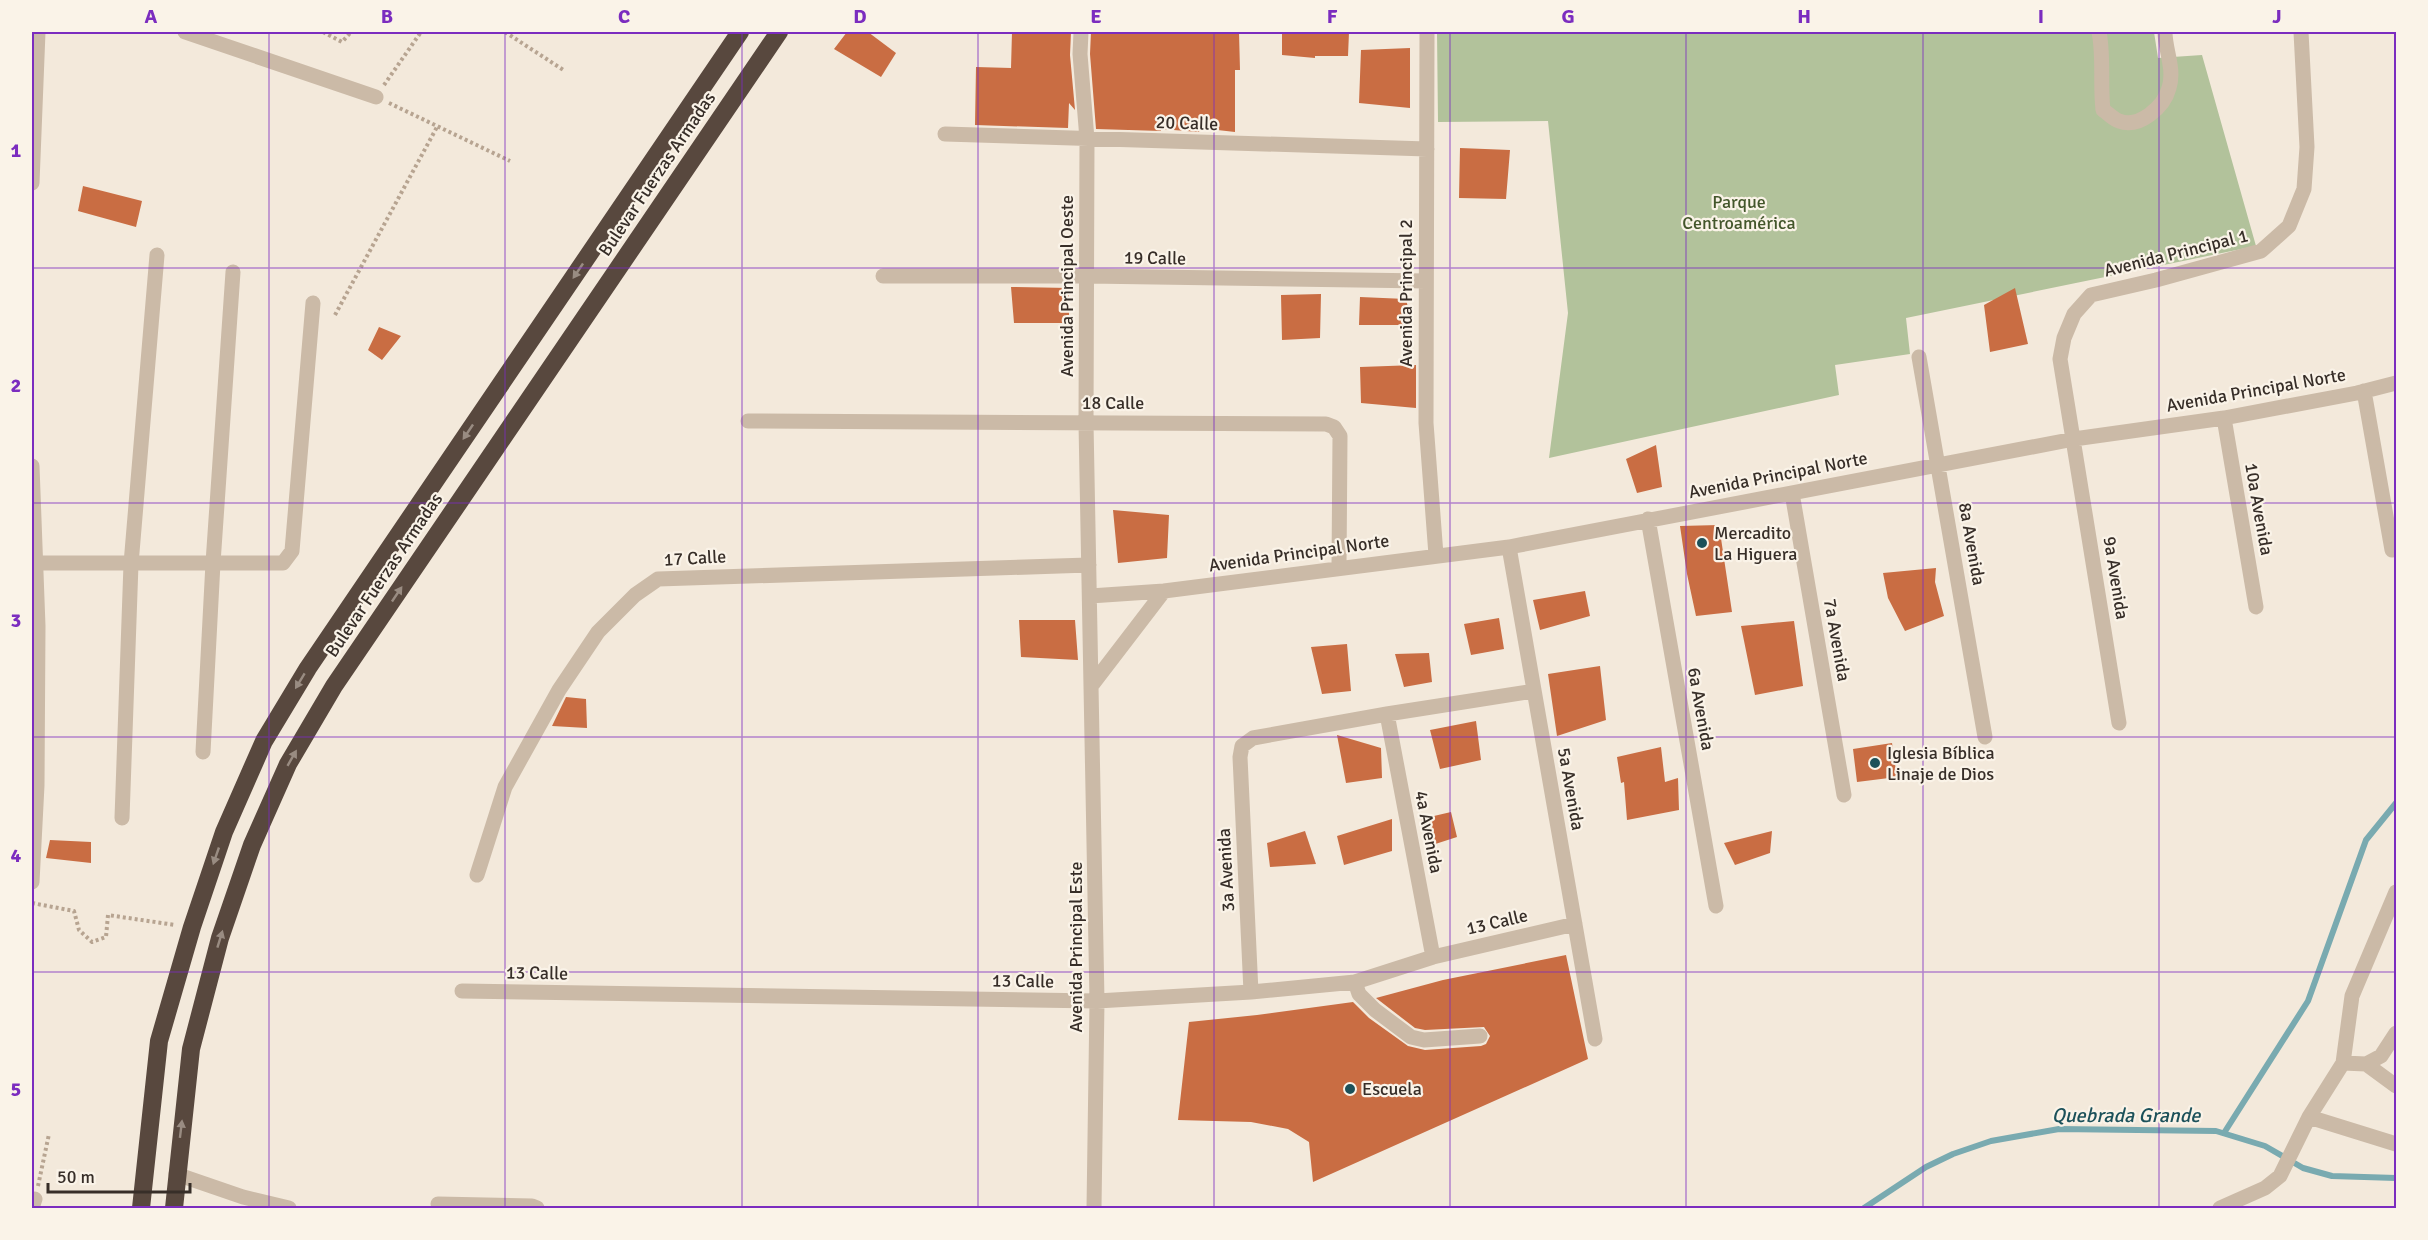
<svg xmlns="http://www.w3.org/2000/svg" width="2428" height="1240" font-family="Signika,sans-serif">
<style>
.green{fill:#b2c29b}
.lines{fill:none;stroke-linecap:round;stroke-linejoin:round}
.stream{stroke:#79aab0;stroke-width:6}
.building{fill:#c96d43}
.path{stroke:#b7a491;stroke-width:4;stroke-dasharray:3 3;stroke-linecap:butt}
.minor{stroke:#cbbaa7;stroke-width:15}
.highway{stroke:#58483e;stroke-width:18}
.oneway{fill:#998c82}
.grid{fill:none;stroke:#7b2cbf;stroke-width:1.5;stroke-opacity:0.55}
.poi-dot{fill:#1c515a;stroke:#faf3e8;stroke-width:2}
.labels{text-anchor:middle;stroke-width:4.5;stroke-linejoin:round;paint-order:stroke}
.street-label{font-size:18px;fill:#372e28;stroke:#faf3e8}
.park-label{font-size:18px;fill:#43562b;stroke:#faf3e8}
.poi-label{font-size:18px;fill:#372e28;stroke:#faf3e8;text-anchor:start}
.water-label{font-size:20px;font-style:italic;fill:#1c515a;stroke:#faf3e8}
.neatline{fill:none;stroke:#7b2cbf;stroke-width:2}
.grid-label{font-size:20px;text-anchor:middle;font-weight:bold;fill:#7b2cbf}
</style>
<rect width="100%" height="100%" fill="#f3e9db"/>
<path class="green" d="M1437,32H2154L2158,58L2202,55L2256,246L1906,318L1910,354L1835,365L1839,395L1549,458L1568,313L1548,121L1438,122Z"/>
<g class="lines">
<path class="stream" d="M2224,1133L2308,1001L2366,840L2396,803
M1864,1208L1926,1167L1953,1154L1991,1141L2059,1129L2216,1131L2265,1146L2303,1168L2332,1176L2396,1178"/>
</g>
<path class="building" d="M847,32H868L896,53L881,77L834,49Z
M1012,32H1071L1070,55L1075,110L1069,103L1068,128L975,125L976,67L1011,68Z
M1091,32H1239L1240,70H1235V132L1200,128L1199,132L1161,129V131L1096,129L1090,54Z
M1282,32H1349L1348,56H1315V58L1282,55Z
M1410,48V108L1359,103L1361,50Z
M1460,148L1510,150L1506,199L1459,198Z
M83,186L142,201L136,227L78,211Z
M1011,287L1069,288V323H1014Z
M2015,288L2028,344L1990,352L1984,305Z
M1321,294L1320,338L1282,340L1281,295Z
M1360,297L1406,299L1412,325H1359Z
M379,327L401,336L382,360L368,350Z
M1416,365V408L1361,403L1360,367Z
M1656,445L1662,487L1637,493L1626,459Z
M1113,510L1169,515L1167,558L1118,563Z
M1719,525L1732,612L1696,616L1687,574L1680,526Z
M1936,568L1935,582L1944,616L1905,631L1888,598L1883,573Z
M1585,591L1590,616L1540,630L1533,600Z
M1499,618L1504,649L1471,655L1464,624Z
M1019,620H1075L1078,660L1021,657Z
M1794,621L1803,686L1755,695L1741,626Z
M1347,644L1351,691L1322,694L1311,647Z
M1429,653L1432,682L1404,687L1395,654Z
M1600,666L1606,720L1557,736L1548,674Z
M566,697L586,699L587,728L552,726Z
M1476,721L1481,760L1440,769L1430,730Z
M1337,735L1381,748L1382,778L1346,783Z
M1892,743L1897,777L1857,782L1853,749Z
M1661,747L1665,782L1678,778L1679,810L1627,820L1624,782L1621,783L1617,757Z
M1451,812L1457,837L1426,847L1421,819Z
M1392,819V851L1344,865L1337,836Z
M1305,831L1316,864L1270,867L1267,843Z
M1772,831L1770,853L1735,865L1724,843Z
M50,840L91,842V863L46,858Z
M1566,955L1588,1059L1313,1182L1309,1142L1288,1129L1251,1122L1178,1120L1189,1022L1257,1015L1353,1002L1369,1018L1408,1046L1425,1050L1481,1046L1486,1044L1490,1036L1484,1027L1425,1030L1415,1028L1376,998L1443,980Z"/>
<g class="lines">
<path class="path" d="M323,32L342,42L351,32
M505,32L565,71
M384,85L421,32
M389,103L510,161
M335,315L437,127
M32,903L74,911L79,930L92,942L106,937L108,915L175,925
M38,1186L49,1134"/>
<path class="minor" d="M185,32L376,97
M1081,32L1080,54L1087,139L1086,423L1097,1001L1094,1208
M1427,32L1426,423L1436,555
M2099,32C2104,56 2100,84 2103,110C2108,113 2113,119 2119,121C2139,129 2164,107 2169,88C2175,69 2165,50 2165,32
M945,134L1427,149
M32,183L38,32
M883,276H1088L1426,281
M1919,357L1985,737
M2364,391L2392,550
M2224,418L2256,607
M748,421L1326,424L1334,427L1340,436L1339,567
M32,466L38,626L37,785L32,882
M1792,493L1844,795
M1648,519L1716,906
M1509,547L1595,1039
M35,563H283L292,551L313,303
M1090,596L1164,591
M1092,685L1164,591L1509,547L2074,439L2224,418L2357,393L2396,383
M1387,714L1433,957
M2119,723L2060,359L2064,338L2074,314L2091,295L2156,280L2261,251L2289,226L2304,189L2307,147L2301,32
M203,752L213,563L233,272
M122,818L131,564L157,255
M477,875L505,787L559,690L598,632L635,595L658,579L1089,565
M1355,982L1359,994L1375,1010L1411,1037L1424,1040L1480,1036
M462,991L1097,1001L1251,992L1355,982L1433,957L1575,924
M1251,992L1240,757L1242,746L1253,738L1387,714L1534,691
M2343,1063L2366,1064L2396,1086
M2366,1064L2381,1056L2396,1033
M2309,1117L2396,1144
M176,1174L243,1197L289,1208
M438,1204L532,1206L537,1208
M32,1208L35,1199
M2220,1208L2265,1188L2280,1176L2309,1117L2343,1063L2352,996L2396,892"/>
<path class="highway" d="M141,1208L159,1041L192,927L224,832L264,741L308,668L740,32
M174,1208L191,1049L220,938L252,845L288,764L334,686L779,32"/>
</g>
<defs><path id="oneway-solid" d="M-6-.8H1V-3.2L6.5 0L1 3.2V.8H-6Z" transform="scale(1.5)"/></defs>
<g class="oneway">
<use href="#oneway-solid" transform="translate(578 271) rotate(124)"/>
<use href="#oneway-solid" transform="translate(468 432) rotate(124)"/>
<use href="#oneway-solid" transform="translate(397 594) rotate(-56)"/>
<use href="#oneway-solid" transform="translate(300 681) rotate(121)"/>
<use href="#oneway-solid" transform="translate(292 758) rotate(-60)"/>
<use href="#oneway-solid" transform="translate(216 856) rotate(109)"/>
<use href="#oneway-solid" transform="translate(220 939) rotate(-73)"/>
<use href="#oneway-solid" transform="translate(181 1129) rotate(-83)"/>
</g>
<path class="grid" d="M269,32V1208M505,32V1208M742,32V1208M978,32V1208M1214,32V1208M1450,32V1208M1686,32V1208M1923,32V1208M2159,32V1208M32,268H2396M32,503H2396M32,737H2396M32,972H2396"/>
<g class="poi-dot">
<circle cx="1702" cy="543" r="6"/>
<circle cx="1875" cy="763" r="6"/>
<circle cx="1350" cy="1089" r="6"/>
</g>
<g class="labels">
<g class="street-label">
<text transform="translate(1187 123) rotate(2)" y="6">20 Calle</text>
<text transform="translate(657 174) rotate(-56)" y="6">Bulevar Fuerzas Armadas</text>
<text transform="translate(2176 253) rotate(-14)" y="6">Avenida Principal 1</text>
<text transform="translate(1155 258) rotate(1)" y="6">19 Calle</text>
<text transform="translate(1067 286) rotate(-90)" y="6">Avenida Principal Oeste</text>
<text transform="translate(1406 293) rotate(-90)" y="6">Avenida Principal 2</text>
<text transform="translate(2256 390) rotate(-10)" y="6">Avenida Principal Norte</text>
<text x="1113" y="409">18 Calle</text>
<text transform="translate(1778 475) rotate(-11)" y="6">Avenida Principal Norte</text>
<text transform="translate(2259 509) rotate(80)" y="6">10a Avenida</text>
<text transform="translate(1972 544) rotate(80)" y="6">8a Avenida</text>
<text transform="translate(1299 553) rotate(-8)" y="6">Avenida Principal Norte</text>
<text transform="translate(695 558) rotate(-3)" y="6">17 Calle</text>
<text transform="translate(384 575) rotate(-56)" y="6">Bulevar Fuerzas Armadas</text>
<text transform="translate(2116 578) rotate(81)" y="6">9a Avenida</text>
<text transform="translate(1837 640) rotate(80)" y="6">7a Avenida</text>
<text transform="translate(1701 709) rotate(80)" y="6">6a Avenida</text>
<text transform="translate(1571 789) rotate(80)" y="6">5a Avenida</text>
<text transform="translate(1429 832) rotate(79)" y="6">4a Avenida</text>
<text transform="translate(1226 870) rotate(-93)" y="6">3a Avenida</text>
<text transform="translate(1497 922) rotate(-13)" y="6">13 Calle</text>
<text transform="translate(1076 947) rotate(-90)" y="6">Avenida Principal Este</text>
<text transform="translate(537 973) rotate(1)" y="6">13 Calle</text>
<text transform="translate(1023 981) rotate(1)" y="6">13 Calle</text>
</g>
<g class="park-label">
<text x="1739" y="208">Parque<tspan x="1739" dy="21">Centroamérica</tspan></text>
</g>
<g class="poi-label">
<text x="1714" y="539">Mercadito<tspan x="1714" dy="21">La Higuera</tspan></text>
<text x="1887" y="759">Iglesia Bíblica<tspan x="1887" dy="21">Linaje de Dios</tspan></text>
<text x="1362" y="1095">Escuela</text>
</g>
<g class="water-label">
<text x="2126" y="1122">Quebrada Grande</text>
</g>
</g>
<rect width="2428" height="1240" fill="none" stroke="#faf3e8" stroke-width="66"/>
<path d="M48 1183v9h142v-9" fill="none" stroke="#372e28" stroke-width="3"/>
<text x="57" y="1183" font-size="18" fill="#372e28" stroke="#faf3e8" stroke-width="4.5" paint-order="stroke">50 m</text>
<rect x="33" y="33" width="2362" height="1174" class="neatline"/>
<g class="grid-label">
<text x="151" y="23">A</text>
<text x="387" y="23">B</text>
<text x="624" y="23">C</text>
<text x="860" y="23">D</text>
<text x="1096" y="23">E</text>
<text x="1332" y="23">F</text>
<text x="1568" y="23">G</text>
<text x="1804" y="23">H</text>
<text x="2041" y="23">I</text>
<text x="2277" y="23">J</text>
<text x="16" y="157">1</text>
<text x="16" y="392">2</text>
<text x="16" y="627">3</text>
<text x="16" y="862">4</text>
<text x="16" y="1096">5</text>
</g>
</svg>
